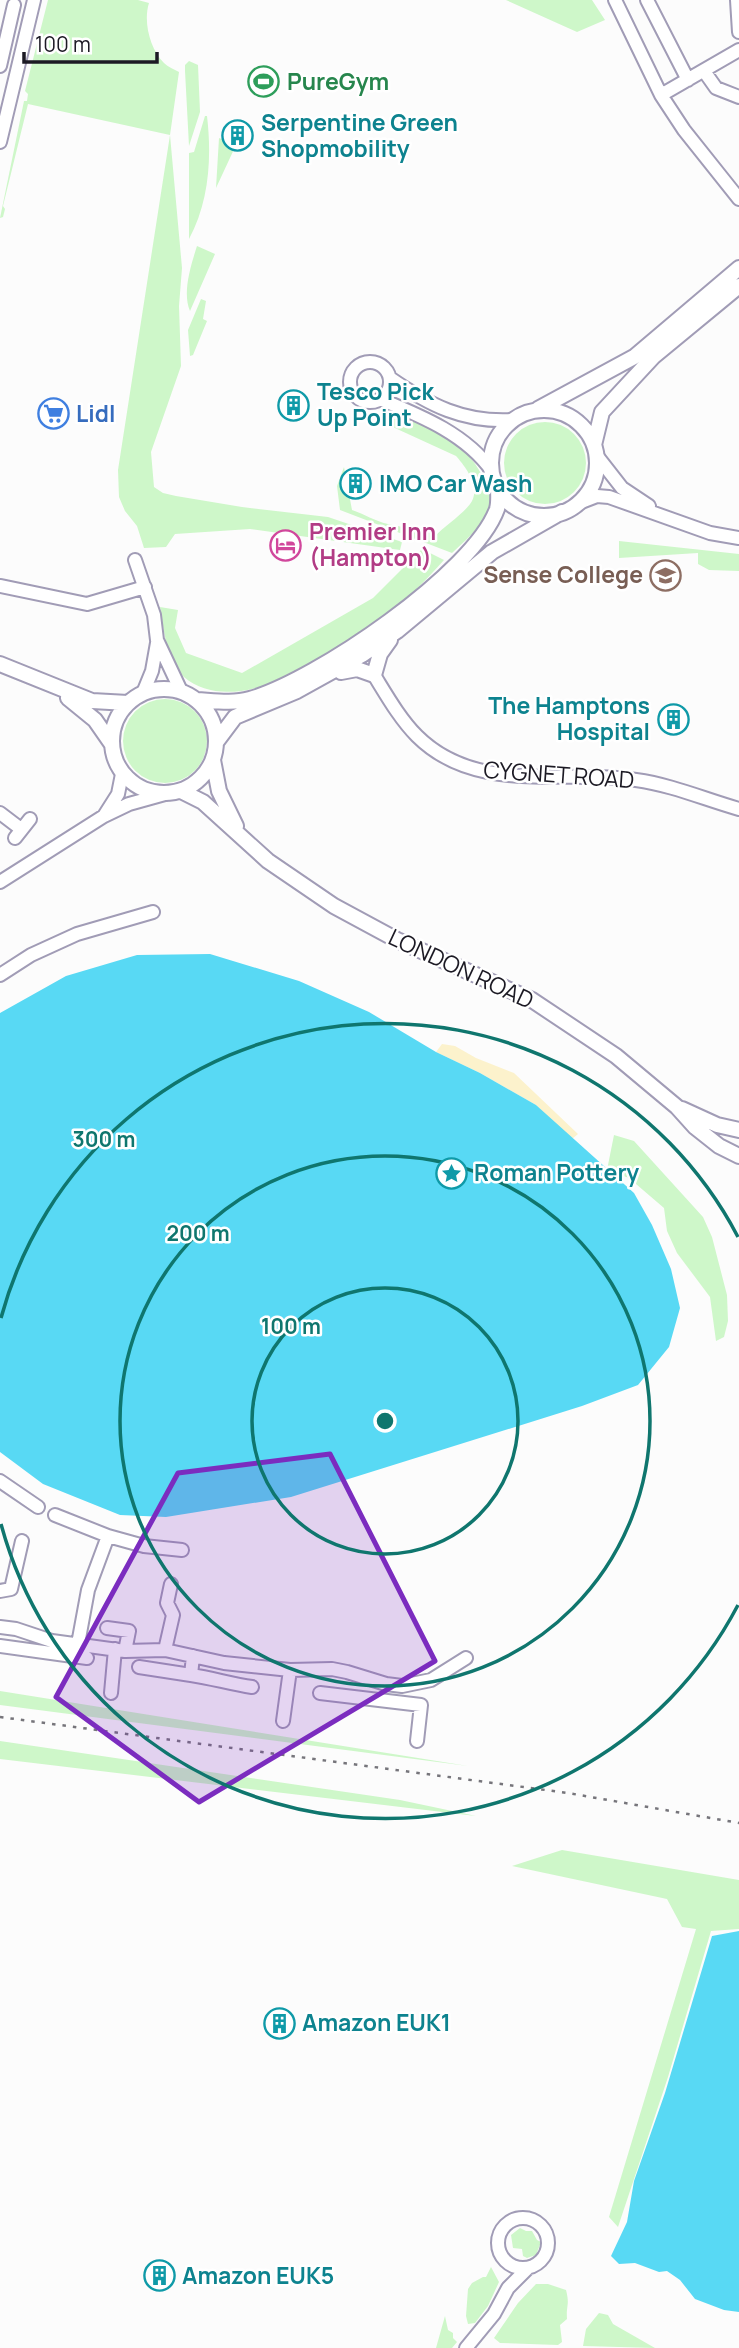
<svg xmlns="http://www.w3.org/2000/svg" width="739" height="2348" font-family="Manrope,sans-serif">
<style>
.green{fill:#cef7c9}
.sand{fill:#fcf2cc}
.water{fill:#58d9f4}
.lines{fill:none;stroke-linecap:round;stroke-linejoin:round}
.minor-casing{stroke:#a19cb6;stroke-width:16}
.major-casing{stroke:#a19cb6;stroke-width:18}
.minor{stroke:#fff;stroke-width:12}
.major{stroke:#fff;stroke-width:14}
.rail{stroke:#76757b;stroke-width:2.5;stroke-dasharray:3.5 7;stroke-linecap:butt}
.marked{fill:#7b2cbf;fill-opacity:0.2;stroke:#7b2cbf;stroke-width:5;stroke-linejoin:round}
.ring{fill:none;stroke:#0f766e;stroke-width:3.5}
.labels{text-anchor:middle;stroke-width:5;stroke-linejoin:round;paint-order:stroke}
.leisure-label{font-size:23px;font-weight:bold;fill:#27864d;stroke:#fff;text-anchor:start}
.culture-label{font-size:23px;font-weight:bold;fill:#0d838f;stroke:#fff;text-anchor:start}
.shop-label{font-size:23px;font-weight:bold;fill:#366cbe;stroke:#fff;text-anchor:start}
.hotel-label{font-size:23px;font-weight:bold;fill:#b23c85;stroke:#fff;text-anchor:start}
.education-label{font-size:23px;font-weight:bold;fill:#785e54;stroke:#fff;text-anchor:end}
.street-label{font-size:23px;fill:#1c1a24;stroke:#fff}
.centre{fill:#0f766e;stroke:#fff;stroke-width:3.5}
.ring-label{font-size:21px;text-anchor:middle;font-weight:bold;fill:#0f766e;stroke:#fff;stroke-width:5;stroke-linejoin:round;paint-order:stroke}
</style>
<rect width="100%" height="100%" fill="#fcfcfc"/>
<path class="green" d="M48,0H138L149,3C143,22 150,49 164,63C168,67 174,69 179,72L170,135L182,268L179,306L181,366L151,452L154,487L163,493L176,496L242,507L328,517L402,542L400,550L250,529L175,534L166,547L144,548L137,526L125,511L119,497L118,470L170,135L28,104L3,206L5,209L3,217L0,218L24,101H27L28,94L25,91Z
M506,0H592L605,20L577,32Z
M189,61L198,65L200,112L189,146L185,71V65Z
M205,116H207C212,158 209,202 189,239V153L194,152Z
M219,138L236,145L216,188Z
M197,246L215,254L190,311C182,293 191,265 197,246Z
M201,299L206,301L203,319L207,321L193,355L190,356L188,330Z
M389,419C426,415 466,444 482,475C486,483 491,491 490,501C488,522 467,539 452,553L340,510L337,486L344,467L352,510C365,514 374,521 388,524C404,528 421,528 436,535C445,526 467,511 472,501C480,486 465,466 456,456L384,423Z
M504 463a41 41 0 1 1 82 0a41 41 0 1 1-82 0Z
M619,541L739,554V571L709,570L698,564V553L619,558Z
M422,549L444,560C426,580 407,600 386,616C341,650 238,723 184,677C166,661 164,629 160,607L178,610L175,628L186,653L242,673L373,598Z
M123 741a42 42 0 1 1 84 0a42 42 0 1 1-84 0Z
M614,1135L634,1141L703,1217L712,1237L727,1295L728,1321L724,1337L716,1341L710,1297L677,1253L667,1231L664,1208L629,1178L607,1170Z
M0,1691L468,1766L0,1705Z
M0,1741L400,1800L476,1816L0,1759Z
M562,1850L739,1880V1929L711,1931L668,2077L618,2227L609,2217L696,1929L682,1927L667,1899L512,1866Z
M520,2228L526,2231H532L537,2240L541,2242L536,2255L527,2258L523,2256L522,2249L513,2248L511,2235Z
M491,2267L499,2282L488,2306L475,2323L468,2324L466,2316L468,2289L472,2283L483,2277H486Z
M536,2284H548L566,2290C570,2305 566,2305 567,2319L560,2325L562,2342L558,2345L500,2343L494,2338L518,2303Z
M599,2313L608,2315L613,2324L655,2348L583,2346L586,2329Z
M445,2316L448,2330L453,2333V2338L457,2342L452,2348H436Z"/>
<path class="sand" d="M442,1044L455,1046L476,1058L514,1073L578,1134L572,1139L536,1105L480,1073L436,1052Z"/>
<path class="water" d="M210,954L299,981L369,1012L436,1052L480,1073L536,1105L634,1193L652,1225L671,1269L680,1308L669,1347L638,1385L582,1406L291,1497L166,1517L120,1515L43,1484L0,1452V1013L66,976L137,955Z
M739,1931V2312L724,2310L695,2299L680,2280L667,2271L659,2272L635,2263L619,2264L611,2256L627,2222L634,2181L665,2093L712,1936Z"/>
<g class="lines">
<defs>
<path id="minor" d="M615,0L661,95L684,130L739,199
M647,0L688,80
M737,0L739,32
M0,66L14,5
M704,71L716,88L739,97
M661,95L739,50
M0,142L34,0
M350 382a20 20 0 1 1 40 0a20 20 0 1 1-40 0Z
M390,378C429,405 464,423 513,420
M380,399C421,416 466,434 492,471
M597,456L622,488L649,506
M579,503L597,496L609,497L710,533L739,538
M135,560L154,615L157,640L181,691
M1,586L87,604L145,587
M374,675C387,696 400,719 417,736C476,795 563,769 636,780C672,785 704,799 739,809
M143,693L152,671L157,643
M0,813L21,829
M104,816L118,794L122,774
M15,838L30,819
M0,882L104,816L129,804L165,794
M0,975L31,955L77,934L153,912
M0,1481L38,1507
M55,1515L108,1536L88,1590L78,1644
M108,1536L144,1546L182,1550
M0,1591L11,1589L22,1541
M0,1627L16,1629L52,1641L125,1651L165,1650L224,1663L290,1670L332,1669L347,1672L386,1684L402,1686L431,1680L466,1658
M107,1628L129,1631L125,1651
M0,1646L87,1658
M165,1650L173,1615L167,1603L171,1584
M139,1667L191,1675L193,1656
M191,1675C212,1678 231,1684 252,1687
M111,1693L115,1649
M320,1693L421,1705L417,1741
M283,1721L290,1670
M498 2243a25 25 0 1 1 50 0a25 25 0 1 1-50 0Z
M466,2348L494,2314L508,2288L528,2268"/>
<path id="major" d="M538,409L634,357L739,268
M491 463a53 53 0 1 1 106 0a53 53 0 1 1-106 0Z
M594,445L602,412L654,356L739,286
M0,664L92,701L128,703
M341,672L357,669L374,675L380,654L390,640
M112 741a52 52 0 1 1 104 0a52 52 0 1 1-104 0Z
M68,698L95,720L111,743
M197,700C214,701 233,704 250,699C315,681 474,573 497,509C499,502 498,494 498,487
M217,741L235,717L297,691L362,655L397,631L492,552L562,512
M213,760L219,791L236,826
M181,791L203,802L268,861L334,906L397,940L532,1000L616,1056L677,1107L695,1127L719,1146L739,1156
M682,1109L717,1125L739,1130"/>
</defs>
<use href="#minor" class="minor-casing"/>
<use href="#major" class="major-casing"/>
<use href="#minor" class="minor"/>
<use href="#major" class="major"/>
<path class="rail" d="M0,1717L568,1793L739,1823"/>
</g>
<path class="marked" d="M330,1454L435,1661L199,1802L56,1697L178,1473Z"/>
<g class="ring">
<circle cx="385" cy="1421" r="133"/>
<circle cx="385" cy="1421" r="265"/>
<path d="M738 1605A398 398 0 0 1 1 1524M1 1318A398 398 0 0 1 738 1237"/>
</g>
<defs>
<symbol id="stadium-ring" viewBox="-11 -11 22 22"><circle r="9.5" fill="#fff" stroke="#2e9e5b" stroke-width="1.5"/><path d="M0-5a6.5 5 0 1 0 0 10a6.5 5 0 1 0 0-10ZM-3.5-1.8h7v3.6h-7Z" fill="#2e9e5b"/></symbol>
<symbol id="building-ring" viewBox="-11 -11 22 22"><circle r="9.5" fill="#fff" stroke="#0f9aa8" stroke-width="1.5"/><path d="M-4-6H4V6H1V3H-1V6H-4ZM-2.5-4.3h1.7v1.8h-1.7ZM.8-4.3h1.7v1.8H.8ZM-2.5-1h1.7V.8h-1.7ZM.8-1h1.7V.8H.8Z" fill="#0f9aa8"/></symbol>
<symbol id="supermarket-ring" viewBox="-11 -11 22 22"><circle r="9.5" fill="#fff" stroke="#3f7fe0" stroke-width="1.5"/><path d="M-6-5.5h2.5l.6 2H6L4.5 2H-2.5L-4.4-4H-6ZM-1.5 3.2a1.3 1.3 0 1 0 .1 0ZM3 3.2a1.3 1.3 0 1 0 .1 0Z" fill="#3f7fe0"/></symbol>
<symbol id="hotel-ring" viewBox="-11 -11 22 22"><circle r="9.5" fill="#fff" stroke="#d1479c" stroke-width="1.5"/><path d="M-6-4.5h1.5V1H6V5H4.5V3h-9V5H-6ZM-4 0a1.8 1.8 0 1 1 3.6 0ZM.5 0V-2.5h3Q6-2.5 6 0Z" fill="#d1479c"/></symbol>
<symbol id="university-ring" viewBox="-11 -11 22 22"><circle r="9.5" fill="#fff" stroke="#8d6e63" stroke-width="1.5"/><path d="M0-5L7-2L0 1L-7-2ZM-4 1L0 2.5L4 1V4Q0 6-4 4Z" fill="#8d6e63"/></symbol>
<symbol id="sight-ring" viewBox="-11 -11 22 22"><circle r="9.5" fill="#fff" stroke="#0f9aa8" stroke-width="1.5"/><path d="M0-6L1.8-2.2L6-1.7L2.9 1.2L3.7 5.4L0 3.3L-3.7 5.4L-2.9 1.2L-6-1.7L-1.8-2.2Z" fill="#0f9aa8"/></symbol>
</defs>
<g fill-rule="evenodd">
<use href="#stadium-ring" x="246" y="64" width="35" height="35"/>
<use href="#building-ring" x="220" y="118" width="35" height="35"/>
<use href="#building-ring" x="276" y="388" width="35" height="35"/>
<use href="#supermarket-ring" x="36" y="396" width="35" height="35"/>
<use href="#building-ring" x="338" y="466" width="35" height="35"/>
<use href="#hotel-ring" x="268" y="528" width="35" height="35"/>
<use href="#university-ring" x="648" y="558" width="35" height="35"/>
<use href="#building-ring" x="656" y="702" width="35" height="35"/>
<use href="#sight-ring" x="434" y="1156" width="35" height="35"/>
<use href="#building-ring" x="262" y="2006" width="35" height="35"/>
<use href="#building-ring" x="142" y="2258" width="35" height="35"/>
</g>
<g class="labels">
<g class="leisure-label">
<text x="287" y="90">PureGym</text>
</g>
<g class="culture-label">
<text x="261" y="131">Serpentine Green<tspan x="261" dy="26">Shopmobility</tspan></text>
<text x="317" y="400">Tesco Pick<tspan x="317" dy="26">Up Point</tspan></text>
<text x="379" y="492">IMO Car Wash</text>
<text x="650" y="714" text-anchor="end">The Hamptons<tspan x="650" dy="26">Hospital</tspan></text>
<text x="474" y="1181">Roman Pottery</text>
<text x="302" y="2031">Amazon EUK1</text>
<text x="182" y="2284">Amazon EUK5</text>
</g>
<g class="shop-label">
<text x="76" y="422">Lidl</text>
</g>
<g class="hotel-label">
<text x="309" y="540">Premier Inn<tspan x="309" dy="26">(Hampton)</tspan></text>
</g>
<g class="education-label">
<text x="643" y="583">Sense College</text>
</g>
<g class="street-label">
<text transform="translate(559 775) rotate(4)" y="8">CYGNET ROAD</text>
<text transform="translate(461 969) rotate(25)" y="8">LONDON ROAD</text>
</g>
</g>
<circle cx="385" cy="1421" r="10" class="centre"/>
<g class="ring-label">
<text x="104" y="1147">300 m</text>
<text x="198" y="1241">200 m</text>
<text x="291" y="1334">100 m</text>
</g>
<path d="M24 52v10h133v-10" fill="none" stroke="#1c1a24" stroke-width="3.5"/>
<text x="35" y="52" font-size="21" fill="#1c1a24" stroke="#ffffff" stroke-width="5" paint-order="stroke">100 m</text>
</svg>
